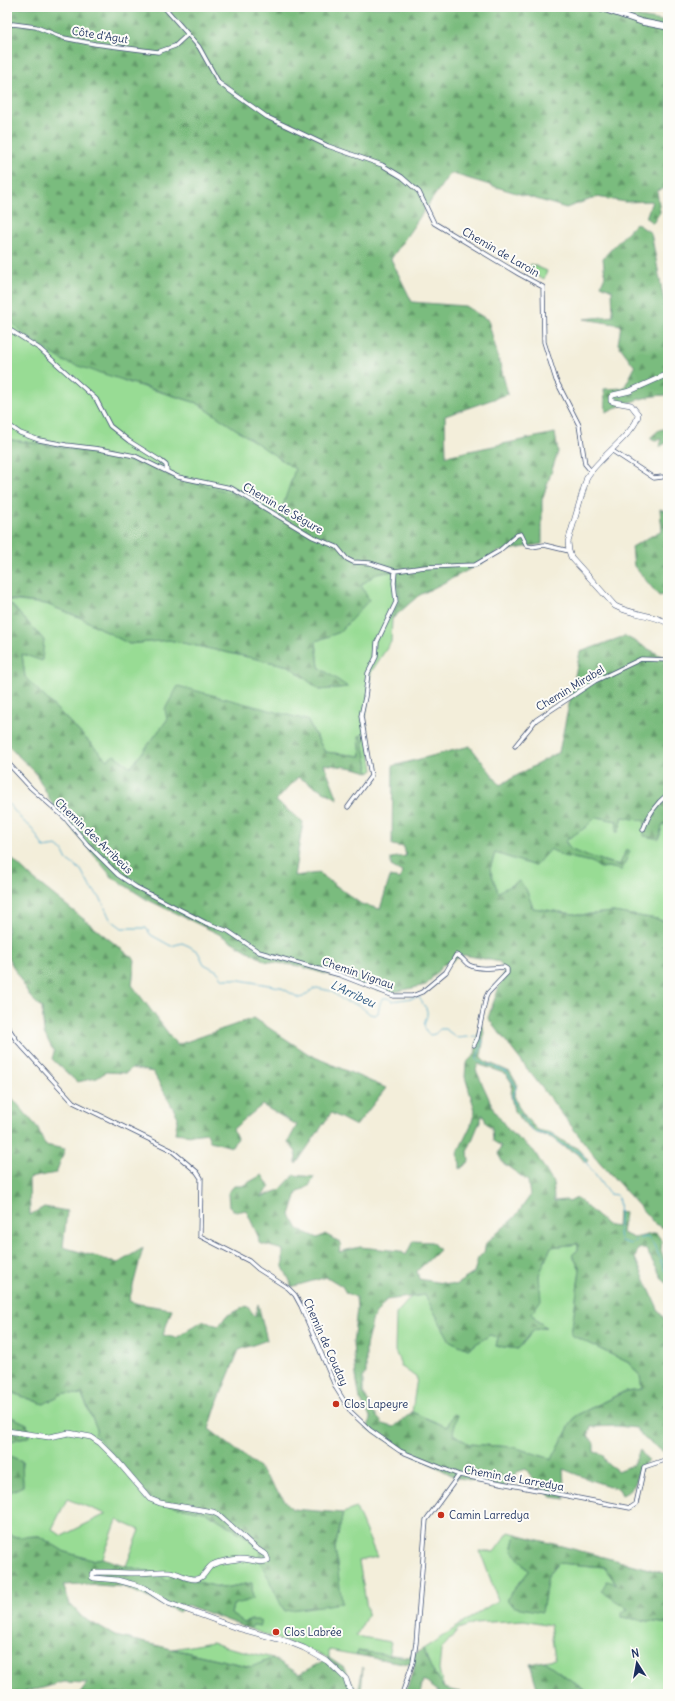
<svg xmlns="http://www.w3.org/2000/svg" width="675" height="1701" font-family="Delius,sans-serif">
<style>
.grass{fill:#98dc94;stroke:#5a8679;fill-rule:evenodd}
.forest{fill:url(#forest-firs);stroke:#4a766e;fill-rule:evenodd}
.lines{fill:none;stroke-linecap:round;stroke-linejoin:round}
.stream{stroke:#4fa9cc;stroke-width:1}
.street-casing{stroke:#3b4c71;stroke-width:5}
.secondary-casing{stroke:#3b4c71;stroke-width:6}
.primary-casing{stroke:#3b4c71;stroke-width:7}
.street{stroke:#fff;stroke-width:3.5}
.secondary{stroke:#fff;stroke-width:5}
.primary{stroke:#fff;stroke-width:5.5}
.poi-dot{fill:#c8321e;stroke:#fdfcf7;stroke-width:1.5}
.labels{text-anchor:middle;stroke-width:4;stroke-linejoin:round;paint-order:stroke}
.street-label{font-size:11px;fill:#1b2f5e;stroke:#fdfcf7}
.poi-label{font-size:11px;fill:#1b2f5e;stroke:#fdfcf7;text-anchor:start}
.water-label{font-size:12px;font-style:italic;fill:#2d5a84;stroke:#fdfcf7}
</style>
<defs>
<pattern id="forest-firs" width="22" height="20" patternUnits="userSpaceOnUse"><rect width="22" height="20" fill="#7abc7e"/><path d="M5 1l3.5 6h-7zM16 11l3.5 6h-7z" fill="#63996a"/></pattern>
</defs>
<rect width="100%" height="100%" fill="#fdfcf7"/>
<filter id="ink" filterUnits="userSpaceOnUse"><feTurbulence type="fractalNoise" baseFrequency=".025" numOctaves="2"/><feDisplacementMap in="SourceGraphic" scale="8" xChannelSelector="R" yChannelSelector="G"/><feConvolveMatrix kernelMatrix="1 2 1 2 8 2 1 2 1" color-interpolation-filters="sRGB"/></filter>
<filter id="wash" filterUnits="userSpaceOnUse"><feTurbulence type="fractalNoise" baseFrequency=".012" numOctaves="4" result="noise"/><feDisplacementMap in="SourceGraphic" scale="16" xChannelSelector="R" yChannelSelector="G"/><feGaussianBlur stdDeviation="0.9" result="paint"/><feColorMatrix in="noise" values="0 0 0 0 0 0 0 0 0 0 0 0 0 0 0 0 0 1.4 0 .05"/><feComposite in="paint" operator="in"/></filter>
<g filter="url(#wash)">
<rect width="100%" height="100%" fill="#f3eeda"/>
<path class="grass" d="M531,264L547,271L544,279L528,272Z
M7,317L25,335L127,382L197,403L296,469L279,517L141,463L61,447L12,440L7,437Z
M394,571L400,597L392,619L391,642L371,672L365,721L373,770L369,773L362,735L359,736L361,756L325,752L307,720H167L131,768L107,760L25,677L22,654L44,640L7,600L46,604L81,618L129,644L169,640L289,666L320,690L347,687L319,667L316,641L340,632L361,585L376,574Z
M596,817L617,821L616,831L618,832L623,817L645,821L659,839L662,826L668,823V923L657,919L613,912L581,915L533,908L526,889L498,892L490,869L495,853L535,866L550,848L563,856L592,862L600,868L608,867L622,870L626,849L620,866L571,850L565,840L586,827Z
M578,1244V1250L572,1255L580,1269L571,1335L629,1363L640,1376L642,1389L625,1391L575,1416L552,1459L513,1447L469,1444L453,1434V1415L447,1427L412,1412L417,1378L402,1367L395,1351L396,1314L411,1297L425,1295L450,1341L468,1349L490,1335L498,1337L496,1346L518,1349L534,1330L546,1327L536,1320L532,1313L540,1300L539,1275L551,1247Z
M7,1391L43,1404L64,1393L82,1395L97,1429L208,1513L248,1538L341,1603L335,1548L343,1513L356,1508L377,1557L359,1561L368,1614L356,1636L391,1642L388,1656L358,1651L357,1655L329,1650V1658L250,1629L253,1625L251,1620L244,1623L231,1615L233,1605L251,1583L223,1588L173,1576L167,1582L158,1574L126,1566L140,1530L117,1520L103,1558L92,1560L65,1552L39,1536L17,1537L7,1534V1492L23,1486L22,1461L7,1455V1443L20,1438L29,1437L27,1424L7,1415ZM67,1499L106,1514L62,1536L52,1529Z
M509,1532L516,1534L512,1551L529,1571L506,1600L542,1612L548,1575L558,1563L604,1567L617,1585L628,1610L621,1617L668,1624V1694H590L544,1661L555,1659L550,1625L524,1620L475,1623L458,1629L441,1650L439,1670L444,1688L432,1670L423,1649L498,1600L480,1551L494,1552Z
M212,1642L222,1646L273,1658L252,1667L173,1649Z"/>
<path class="forest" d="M7,7H612L611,8L634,16L668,22V187L657,191L660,212L653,223L646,218L652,201L625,202L597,197L566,208L450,173L391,259L412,302L465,306L488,320L508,394L445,416L446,456L555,433L558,452L542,500V544L498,552L480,564L418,596L392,619L400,597L394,571L376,574L361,585L369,600L340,632L316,641L319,667L348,687L320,690L289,666L169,640L129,644L81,618L46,604L7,599V437L12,440L61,447L141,463L175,476L235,494L279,517L295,469L197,403L65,362L25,335L7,317Z
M636,223L651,233L664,301H668V395C646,395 626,403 606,412L604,389L624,388L635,367L618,344L621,325L584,319L613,316L612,290L601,285L605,276L603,258Z
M668,428V442L659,447L661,439L655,440L650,438L659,430Z
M660,509L668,512V594L659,596L634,566L632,547L662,530Z
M7,600L44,640L42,661L22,654L25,677L107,760L114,755L131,767L167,720L165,709L178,686L307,720L325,752L361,756L359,736L362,735L369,773C356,766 338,767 324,764L338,799L298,777L276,801L303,822L294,876L319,873L361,904L380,909L390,877L400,879L402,872L391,866V858L406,856L404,847L392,845L393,766L470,746L500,785L559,752L580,652L625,636L665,658L668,666V823L662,826L659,839L644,836L645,821L623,817L618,832H616L617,821L596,817L586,827L565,841L571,850L619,866L627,849L630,851L622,870L608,867L600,868L592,862L563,856L550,849L535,866L495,853L490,869L498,892L519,881L526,889L533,908L581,915L613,912L657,919L668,923V1230L655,1224L596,1158L488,1018L504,972L500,962L464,955L443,965L426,985L394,992L378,990L299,966L265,961L217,933L146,899L112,877L54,807L35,772L7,745Z
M7,854L32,878L135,960L132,985L177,1045L254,1018L310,1055L386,1088L356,1126L331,1113L296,1164V1152L288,1142L297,1125L262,1105L233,1129L237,1138L232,1147L210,1141L207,1133L192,1135L175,1133L178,1117L153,1072L132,1068L126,1073L106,1072L97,1078L77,1082L52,1059L54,1052L44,1033L42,1008L31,998L7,956Z
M480,1026H483L484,1035L481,1057L485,1061L510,1072L517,1084L514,1095L518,1106L528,1120L538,1130L551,1133L566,1143L576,1147L588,1160L586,1163L577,1153L564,1147L552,1138L537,1133L525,1124L514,1111L511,1096L512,1083L506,1074L478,1064L476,1070L495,1112L510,1132L534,1151L553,1183L554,1201L566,1200L569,1202L577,1198L607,1225L617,1227L618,1212L625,1213L622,1233L634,1238L656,1233L662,1241L661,1250L668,1270V1284L663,1280L645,1248L638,1249L635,1258L660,1313L668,1324V1455L644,1438L636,1428L617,1426L591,1427L588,1436L594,1443V1452L602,1454L607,1463L618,1471L633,1465L640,1450L648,1461C634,1469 642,1487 622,1495L619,1489L593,1481L563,1469L565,1499L552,1497L535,1482L526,1469L517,1472L504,1487L455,1477L367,1429L371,1419L360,1399L356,1376L353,1344L357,1308L356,1297L346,1293L342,1286L327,1277L291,1287L290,1281L283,1267V1250L259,1243L258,1236L246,1210L236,1212L229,1207L228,1193L234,1186H242L262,1175L270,1187L261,1197L280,1190L294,1175L314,1177L309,1186L297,1193L290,1215L298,1229L318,1238L325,1234L341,1243L339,1252L360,1247L400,1251L406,1255L413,1241L432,1242L439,1250L417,1271L419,1279L455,1285L474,1273L478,1258L484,1252L486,1243L515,1217L530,1196L528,1181L503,1163L498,1154L501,1146L493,1141L492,1128L486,1123L483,1114L468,1150L469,1162L460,1169V1162L457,1154L471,1125L475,1110L465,1077L466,1063L475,1054ZM578,1244V1250L572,1255L580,1269L571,1335L629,1363L640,1376L642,1389L626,1391L575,1416L552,1459L513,1447L469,1444L453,1434L457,1415L453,1414L447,1427L412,1412L394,1427L383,1424L373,1412L363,1392V1378L366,1373V1346L373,1318L386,1300L425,1295L450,1341L468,1349L490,1335L498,1337L496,1346L518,1349L534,1330L546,1327L536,1320L532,1313L541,1300L539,1275L551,1247Z
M7,1092L38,1128L45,1145L65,1149L56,1173L29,1178L30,1215L44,1207L67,1211L63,1247L118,1263L143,1248L129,1301L139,1304L172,1309L163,1335L176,1338L202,1321L219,1326L226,1316L247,1306L255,1316L258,1304L267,1340L239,1350L218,1401L209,1429L257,1466L292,1509L343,1513L335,1548L342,1603L284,1611L260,1561L261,1551L248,1538L208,1513L153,1502L95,1434L97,1429L82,1395L64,1393L44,1404L7,1391Z
M7,1415L27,1424L29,1437L20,1438L7,1443Z
M7,1455L22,1461L23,1486L8,1493Z
M7,1534L17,1537L39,1536L65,1552L92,1560L103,1558L129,1567L158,1574L167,1581L173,1576L223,1588L252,1583L253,1599L233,1605L231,1614L244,1623L251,1620H260L261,1626L253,1625L250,1629L187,1605L179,1612L125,1587L83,1584L63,1585L70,1604L82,1617L115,1636L251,1667L273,1658L299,1674L329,1658L344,1668L358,1693L363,1667L361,1694H79L87,1683L64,1682L39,1689L7,1694Z
M516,1534L668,1574V1624L621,1617V1612L628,1609L601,1591L607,1581L617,1584L604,1567L558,1563L548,1575L542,1612L515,1607L506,1600L529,1571L512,1551Z
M423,1649L432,1670L444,1688L460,1692L456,1694H438V1691L423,1680L420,1694H405L415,1665L357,1655L358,1651L409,1657Z
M544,1661L590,1694H539L530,1664Z"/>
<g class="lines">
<path class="stream" d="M7,802L23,821L31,827L44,848L57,846L62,850L67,860L81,870L89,885L101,899L110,919L122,928H146L151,935L171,946L182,943L189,946L198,952L204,964L217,971L223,979H234L280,987L299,998L303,997L313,989L317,988L331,991L344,1001L359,1005L370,1014L375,1015L378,1013L380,1003L383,998H388L392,1001L419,997C421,1002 426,1006 427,1011C428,1021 419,1025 430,1035L435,1034L440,1029H445L458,1038L476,1036
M479,1037L483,1041L476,1060L507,1072L515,1085L516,1088L512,1096L517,1110L534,1132L552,1136L561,1144L572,1148L584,1156L585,1161L609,1194L617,1195L618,1197C622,1210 616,1230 621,1241L630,1244L641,1238L647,1237C660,1248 659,1264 668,1276"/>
</g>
</g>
<g filter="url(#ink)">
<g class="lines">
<defs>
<path id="street" d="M164,7L199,47L219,83L267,117L328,146L382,165L402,177L419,192L434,223L519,274L543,287L544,342L556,380L579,425L585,464L590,470
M7,25L13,24L36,27L64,38L95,44L158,52L175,46L187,35
M7,328L40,349L96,399L110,426L129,441L161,461L166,465L167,471
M7,424L20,433L39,440L66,445L99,449L135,456L178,477L231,488L313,537L337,547L347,559L353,562L370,563L395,571L425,567L475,565L499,551L517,535L521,534L527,546L532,547L544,545L569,551
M611,450L654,478L662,477
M515,746L536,720L595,681L641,659L668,660
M7,762L31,788L65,818L87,844L118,875L136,887L206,923L228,931L259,952L340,975L394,996H412L422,992L446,972L456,955C462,956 464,962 469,965C479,970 493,968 504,967L507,969V973L488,993L486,997L477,1039L474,1045
M348,807L371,776L361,716L365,697L368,673L376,657L377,642L396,602L394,583L395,571
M643,830C648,815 655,804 668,794
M7,1026L17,1041L73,1102L171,1150L197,1172L201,1178L200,1236L249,1261L258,1269L288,1288L295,1295L301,1306L336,1388L351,1412L370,1430L400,1451L459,1475L630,1508L636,1504L644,1467L668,1459
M402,1694L413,1662L416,1643L426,1520L459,1475"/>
<path id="secondary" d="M668,374L630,391L613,395L611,397V401L614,402L631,405L638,414C639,430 596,460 587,477L568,542L569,551L571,557L615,606C632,615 652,614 668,623
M7,1431L49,1437L69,1433L91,1437L100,1443L114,1457L150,1499L160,1503L213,1512L219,1515L254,1547L266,1555L268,1560C261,1565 248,1558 239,1559C231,1560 221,1561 214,1564C206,1567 206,1578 196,1579C187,1580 179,1573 170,1572C159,1571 149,1573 139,1573C124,1573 110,1572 96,1572L92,1574V1577L94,1578L117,1580L132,1584L145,1588L168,1603L234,1627L289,1642L304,1648L327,1661L339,1672L346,1679L351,1694"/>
<path id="primary" d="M598,7L642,22L668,27"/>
</defs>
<use href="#street" class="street-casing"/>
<use href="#secondary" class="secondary-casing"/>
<use href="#primary" class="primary-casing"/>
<use href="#street" class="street"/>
<use href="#secondary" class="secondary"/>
<use href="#primary" class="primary"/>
</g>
</g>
<g class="poi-dot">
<circle cx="336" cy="1404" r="4"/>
<circle cx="441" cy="1515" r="4"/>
<circle cx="276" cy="1632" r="4"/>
</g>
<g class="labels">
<g class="street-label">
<text transform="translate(100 35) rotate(9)" y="4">Côte d'Agut</text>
<text transform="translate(501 252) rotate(30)" y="4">Chemin de Laroin</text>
<text transform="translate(283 508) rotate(30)" y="4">Chemin de Ségure</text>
<text transform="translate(570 688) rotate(-31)" y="4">Chemin Mirabel</text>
<text transform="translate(94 836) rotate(44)" y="4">Chemin des Arribeüs</text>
<text transform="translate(358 973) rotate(19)" y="4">Chemin Vignau</text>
<text transform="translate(326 1342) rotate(66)" y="4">Chemin de Couday</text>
<text transform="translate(514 1478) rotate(10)" y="4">Chemin de Larredya</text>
</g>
<g class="poi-label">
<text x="344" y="1408">Clos Lapeyre</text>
<text x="449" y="1519">Camin Larredya</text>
<text x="284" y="1636">Clos Labrée</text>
</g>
<g class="water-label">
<text transform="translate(353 994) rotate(25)" y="4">L'Arribeu</text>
</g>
</g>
<rect width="675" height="1701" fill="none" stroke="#fdfcf7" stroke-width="24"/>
<g transform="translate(637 1663) rotate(349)" stroke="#fdfcf7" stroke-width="3" paint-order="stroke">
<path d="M0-3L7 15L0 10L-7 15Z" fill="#1b2f5e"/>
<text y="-6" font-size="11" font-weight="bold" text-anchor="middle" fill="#1b2f5e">N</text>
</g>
</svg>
